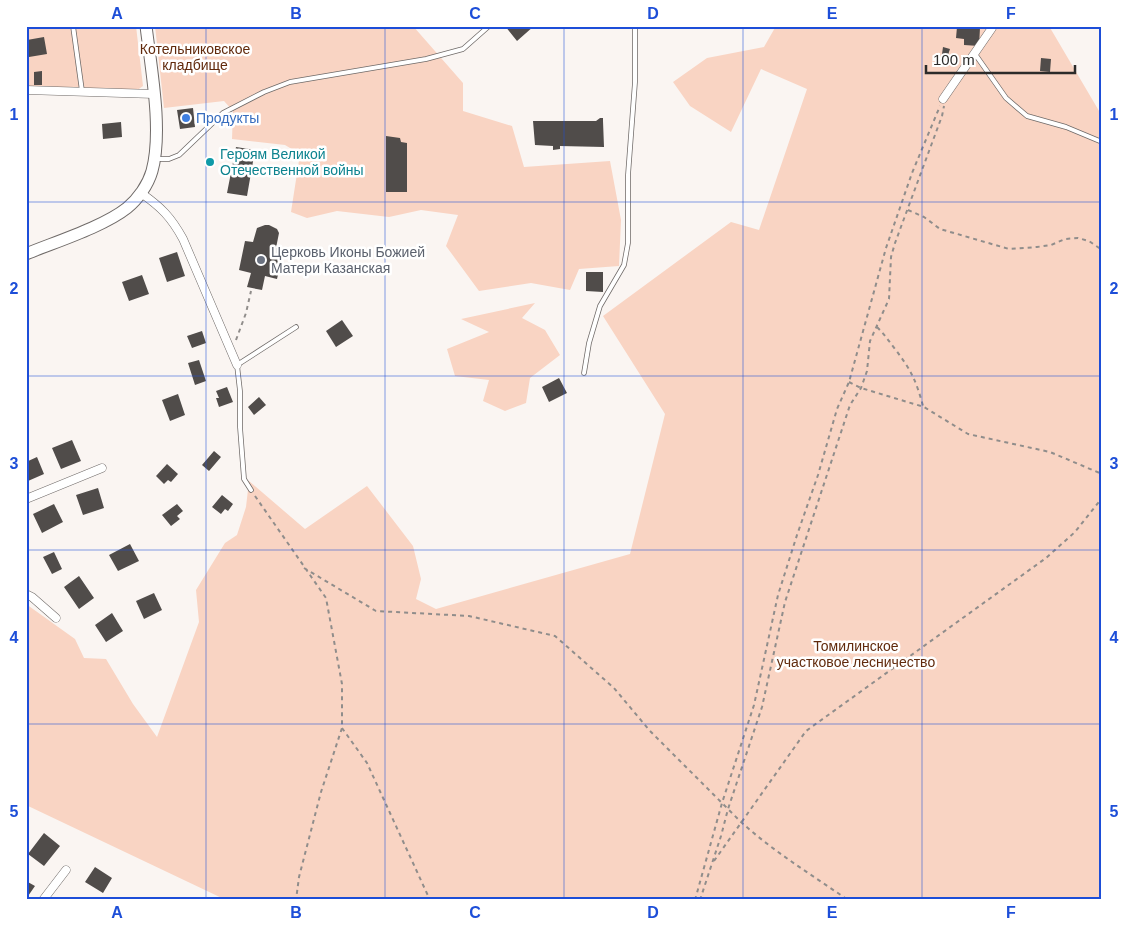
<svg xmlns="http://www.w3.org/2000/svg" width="1128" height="926" font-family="Helvetica,sans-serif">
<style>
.green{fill:#f9d4c3}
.building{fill:#504c4a}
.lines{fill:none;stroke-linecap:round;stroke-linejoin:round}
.lane-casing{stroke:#6f6a68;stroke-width:5.5}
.street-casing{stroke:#6f6a68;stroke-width:9}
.secondary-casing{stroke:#6f6a68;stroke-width:13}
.path{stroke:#908d8b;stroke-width:2;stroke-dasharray:4 4;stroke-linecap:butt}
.lane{stroke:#fff;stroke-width:4}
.street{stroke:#fff;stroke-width:8}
.secondary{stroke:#fff;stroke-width:11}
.grid{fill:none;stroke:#1d4ed8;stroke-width:1;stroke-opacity:0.55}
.shop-dot{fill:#3f7fe0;stroke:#fff;stroke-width:2}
.culture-dot{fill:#0f9aa8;stroke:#fff;stroke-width:2}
.worship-dot{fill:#6b7280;stroke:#fff;stroke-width:2}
.labels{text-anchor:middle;stroke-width:5;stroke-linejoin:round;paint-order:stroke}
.park-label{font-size:14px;fill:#612a0c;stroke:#fff}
.shop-label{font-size:14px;fill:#366cbe;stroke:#fff;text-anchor:start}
.culture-label{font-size:14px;fill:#0d838f;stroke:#fff;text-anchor:start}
.worship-label{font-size:14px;fill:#5b616d;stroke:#fff;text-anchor:start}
.neatline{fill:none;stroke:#1d4ed8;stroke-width:2}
.grid-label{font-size:16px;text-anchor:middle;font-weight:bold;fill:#1d4ed8}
</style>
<rect width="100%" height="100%" fill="#faf5f2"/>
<path class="green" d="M26,26H136L143,86L136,91L26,87Z
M155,26H413L463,83V111L512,126L524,167L610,161L621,220L619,266L579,269L570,290L531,283L479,291L446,246L458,215L421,210L389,217L337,211L307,218L291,212L300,154L285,145L232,139L233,111L224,101L164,108Z
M776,26H1049L1102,116V900H226L26,805V604L75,639L84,658L106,659L133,704L157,737L199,622L196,590L225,543L237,535L246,507L249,481L305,529L367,486L413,546L421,579L416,599L436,609L630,554L665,414L603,316L731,222L759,230L807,89L761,69L731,132L690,106L673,82L707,58L764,47Z
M535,303L522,318L545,330L560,355L530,378L526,403L505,411L483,401L489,380L455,376L447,349L489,332L461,319Z"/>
<path class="building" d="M505,26H534L517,41Z
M957,27L980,28L979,46L964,45V39L956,38Z
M44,37L47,54L29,57L27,40Z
M943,47L950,49L948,55L942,54Z
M1041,58L1051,59L1050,72L1040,71Z
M42,71V85H34V72Z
M193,108L195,127L180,129L177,110Z
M600,118H603V121L604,147L560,146V149L553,150V146L535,145L533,121H596Z
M121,122L122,137L103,139L102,124Z
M386,136L400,138L401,142L407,143V192H386Z
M236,147L255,150L247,196L227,193Z
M265,225H269L277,229L279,233L276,248L284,249L277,279L265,276L262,290L247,287L251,273L239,270L245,241L253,242L257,228Z
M177,252L185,276L167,282L159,258Z
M586,272H603V292L586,291Z
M142,275L149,294L129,301L122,282Z
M342,320L353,336L336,347L326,331Z
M202,331L206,343L192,348L187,336Z
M199,360L206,381L195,385L188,363Z
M559,378L567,393L549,402L542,387Z
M227,387L233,402L219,407L216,398H219L216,391Z
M178,394L185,415L170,421L162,400Z
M259,397L266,405L254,415L248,407Z
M72,440L81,461L61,469L52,448Z
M214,451L221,457L209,471L202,465Z
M37,457L44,474L28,481L26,476V462Z
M167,464L178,474L171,482L168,480L164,484L156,476Z
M98,488L104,508L83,515L76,495Z
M222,495L233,504L228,511L225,509L221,514L212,507Z
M54,504L63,522L42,533L33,514Z
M177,504L183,511L177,516L180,519L171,526L162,515Z
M130,544L139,561L118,571L109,555Z
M54,552L62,569L52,574L43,557Z
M79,576L94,598L79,609L64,587Z
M154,593L162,610L144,619L136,601Z
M112,613L123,631L106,642L95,625Z
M44,833L60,846L44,866L28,854Z
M95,867L112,878L103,893L85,882Z
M26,881L35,886L26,899Z"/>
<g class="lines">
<defs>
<path id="lane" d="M73,26L82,91
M975,54L1006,98L1027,116L1066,127L1102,142
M155,159H169L179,155L223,113L264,92L290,82L426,59L463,49L489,26
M584,373L589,343L600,306L624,265L628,243V175L635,82V26
M251,490L244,479L240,427V391L237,365L296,327"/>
<path id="street" d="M26,90L154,94
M943,99L992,28V26
M141,193C161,207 171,217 183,239L237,365
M26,499L102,468
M26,594L32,597L56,618
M43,900L66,870"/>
<path id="secondary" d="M26,254C55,242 103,227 127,208C138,199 148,185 152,171C163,131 151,68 146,26"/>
</defs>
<use href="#lane" class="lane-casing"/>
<use href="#street" class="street-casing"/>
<use href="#secondary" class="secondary-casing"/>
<path class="path" d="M1000,28L1020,26
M908,210L924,217L940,229L1009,249L1037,247L1051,245L1065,239L1078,238L1089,241L1102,250
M877,327C884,334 889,341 895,349C911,370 916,380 923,406
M236,340L246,313L251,291
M849,382L861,388L924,407L968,434L1050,452L1102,474
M255,496L326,598L342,684V728L321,792L299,877L296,900
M304,568L376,611L469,616L555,636L614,688L650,731L741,822C774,852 812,875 848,900
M342,728L367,763L430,900
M714,861L806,731L1046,558L1075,532L1102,498
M695,900L722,803L754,705L778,595L797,535L818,475L837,409L849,382L886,248L912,173L940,106
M700,900L721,836L728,809L762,707L785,602L850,405L861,388L867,371L870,341L889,299L891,257L895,243L942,116L944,106"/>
<use href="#lane" class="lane"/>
<use href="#street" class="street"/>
<use href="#secondary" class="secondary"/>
</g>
<path class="grid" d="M206,26V900M385,26V900M564,26V900M743,26V900M922,26V900M26,202H1102M26,376H1102M26,550H1102M26,724H1102"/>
<circle class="shop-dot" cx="186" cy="118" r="5"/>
<circle class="culture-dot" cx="210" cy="162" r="5"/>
<circle class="worship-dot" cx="261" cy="260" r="5"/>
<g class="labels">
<g class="park-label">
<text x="195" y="54">Котельниковское<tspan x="195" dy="16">кладбище</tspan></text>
<text x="856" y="651">Томилинское<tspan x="856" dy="16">участковое лесничество</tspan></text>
</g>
<g class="shop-label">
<text x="196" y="123">Продукты</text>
</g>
<g class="culture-label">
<text x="220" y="159">Героям Великой<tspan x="220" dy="16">Отечественной войны</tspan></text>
</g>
<g class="worship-label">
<text x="271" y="257">Церковь Иконы Божией<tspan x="271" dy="16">Матери Казанская</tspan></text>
</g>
</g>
<rect width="1128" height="926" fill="none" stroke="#ffffff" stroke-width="55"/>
<path d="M926 65v8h149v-8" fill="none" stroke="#2c2b2a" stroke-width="2.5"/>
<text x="933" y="65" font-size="15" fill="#2c2b2a" stroke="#ffffff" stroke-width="4" paint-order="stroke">100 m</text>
<rect x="28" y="28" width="1072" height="870" class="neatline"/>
<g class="grid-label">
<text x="117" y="19">A</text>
<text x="296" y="19">B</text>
<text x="475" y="19">C</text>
<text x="653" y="19">D</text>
<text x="832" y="19">E</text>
<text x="1011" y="19">F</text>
<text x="14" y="120">1</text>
<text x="1114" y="120">1</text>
<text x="14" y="294">2</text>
<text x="1114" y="294">2</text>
<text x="14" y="469">3</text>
<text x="1114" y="469">3</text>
<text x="14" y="643">4</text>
<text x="1114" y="643">4</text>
<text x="14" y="817">5</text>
<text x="1114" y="817">5</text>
<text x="117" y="918">A</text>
<text x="296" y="918">B</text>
<text x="475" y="918">C</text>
<text x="653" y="918">D</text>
<text x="832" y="918">E</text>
<text x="1011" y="918">F</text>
</g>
</svg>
